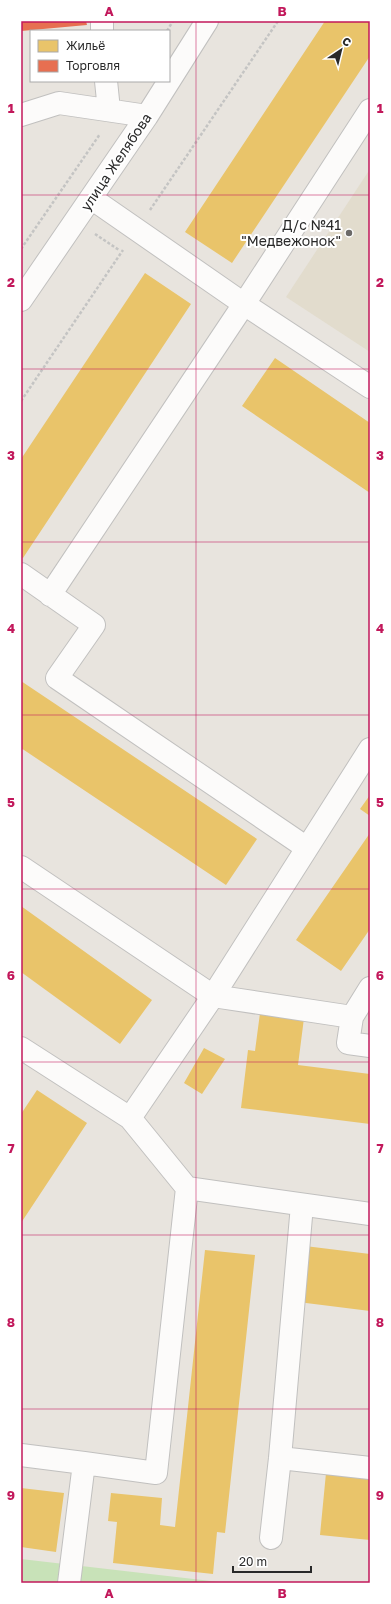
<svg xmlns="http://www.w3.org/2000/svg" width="391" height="1604" font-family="'Golos Text',sans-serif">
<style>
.education{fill:#e2dccd}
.green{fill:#c8e2b8}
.homes{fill:#e9c46a}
.shops{fill:#e76f51}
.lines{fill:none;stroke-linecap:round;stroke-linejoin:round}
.minor-casing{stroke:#c1c0bf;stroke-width:24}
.path{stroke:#c4c4c3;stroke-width:2.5;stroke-dasharray:3 2;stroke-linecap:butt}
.minor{stroke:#fcfbfa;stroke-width:22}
.grid{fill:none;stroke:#c2185b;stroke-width:1;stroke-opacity:0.55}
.poi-dot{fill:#6c6a68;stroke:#fff;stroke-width:1.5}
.labels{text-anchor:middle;stroke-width:4;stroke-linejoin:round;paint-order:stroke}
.street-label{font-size:14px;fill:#292929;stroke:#fff}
.poi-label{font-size:14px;fill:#292929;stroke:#fff;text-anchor:end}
.neatline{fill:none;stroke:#c2185b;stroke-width:1.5}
.grid-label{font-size:13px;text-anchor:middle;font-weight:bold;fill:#c2185b}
</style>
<rect width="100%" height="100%" fill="#e8e4de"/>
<path class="education" d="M370,169V352L286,297Z"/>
<path class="green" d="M21,1559L228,1583H21Z"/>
<path class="homes" d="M325,21H370V56L232,263L185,232Z
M145,273L191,304L23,558L21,557V459Z
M275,358L370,423V493L242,406Z
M21,681L257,839L226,885L21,748Z
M370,795V816L360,809Z
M370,833V929L341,971L296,940Z
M21,906L152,1000L120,1044L21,972Z
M260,1013L304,1018L298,1065L370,1074V1124L241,1108L248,1050L255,1051Z
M204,1048L225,1059L202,1094L184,1083Z
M37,1090L87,1123L21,1223V1114Z
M305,1246L370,1254V1311L298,1302Z
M205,1250L255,1255L225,1533L217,1532L213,1574L113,1563L117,1522L108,1521L111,1493L162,1498L160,1525L175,1527Z
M326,1473L370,1478V1540L320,1535Z
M21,1488L64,1493L56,1552L21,1547Z"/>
<path class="shops" d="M21,21H86L87,25L21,31Z"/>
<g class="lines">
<defs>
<path id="minor" d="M102,21V31
M106,81L109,110
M21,115L59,103L147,116
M91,198L244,304L370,387
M21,300L147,116L207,21
M21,574L94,625L57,678L307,848
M50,595L244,304L370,110
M370,749L213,996L130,1118L187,1188L370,1214
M21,867L213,996L352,1017L348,1043L370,1046
M352,1017L370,988
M21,1048L130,1118
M21,1455L84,1463
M280,1458L370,1468
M271,1538L280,1458L302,1205
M69,1583L84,1463L156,1473L187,1188"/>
</defs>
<use href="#minor" class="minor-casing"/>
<path class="path" d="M167,31L173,21
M150,210L278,21
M95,234L119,250
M21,249L100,134
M21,401L123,250"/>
<use href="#minor" class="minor"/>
</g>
<path class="grid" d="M196,21V1583M21,195H370M21,369H370M21,542H370M21,715H370M21,889H370M21,1062H370M21,1235H370M21,1409H370"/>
<circle class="poi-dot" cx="349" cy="233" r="4"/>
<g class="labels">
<g class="street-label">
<text transform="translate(116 162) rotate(-56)" y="5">улица Желябова</text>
</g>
<g class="poi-label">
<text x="341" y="230">Д/с №41<tspan x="341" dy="16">"Медвежонок"</tspan></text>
</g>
</g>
<rect width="391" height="1604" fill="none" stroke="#ffffff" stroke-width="44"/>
<rect x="30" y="30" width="140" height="52" fill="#ffffff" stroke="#a9a9a9"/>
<rect x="38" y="40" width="20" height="12" fill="#e9c46a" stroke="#a9a9a9"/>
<text x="66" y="50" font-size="12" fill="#292929">Жильё</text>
<rect x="38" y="60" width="20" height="12" fill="#e76f51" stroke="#a9a9a9"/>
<text x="66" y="70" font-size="12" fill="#292929">Торговля</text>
<g transform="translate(341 50) rotate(35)" stroke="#ffffff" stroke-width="3" paint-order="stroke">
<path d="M0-3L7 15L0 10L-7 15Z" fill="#292929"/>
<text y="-6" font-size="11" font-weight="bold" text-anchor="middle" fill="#292929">С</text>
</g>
<path d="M233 1566v6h78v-6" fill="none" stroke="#292929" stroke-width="2"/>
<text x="239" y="1566" font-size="12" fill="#292929" stroke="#ffffff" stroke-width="3" paint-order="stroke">20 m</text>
<rect x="22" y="22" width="347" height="1560" class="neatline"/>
<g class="grid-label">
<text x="109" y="16">A</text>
<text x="282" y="16">B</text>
<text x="11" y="113">1</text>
<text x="380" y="113">1</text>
<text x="11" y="287">2</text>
<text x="380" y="287">2</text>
<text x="11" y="460">3</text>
<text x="380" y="460">3</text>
<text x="11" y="633">4</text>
<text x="380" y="633">4</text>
<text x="11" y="807">5</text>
<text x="380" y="807">5</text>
<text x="11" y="980">6</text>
<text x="380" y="980">6</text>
<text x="11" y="1153">7</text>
<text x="380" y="1153">7</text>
<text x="11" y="1327">8</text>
<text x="380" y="1327">8</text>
<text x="11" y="1500">9</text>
<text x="380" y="1500">9</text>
<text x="109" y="1598">A</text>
<text x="282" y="1598">B</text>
</g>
</svg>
